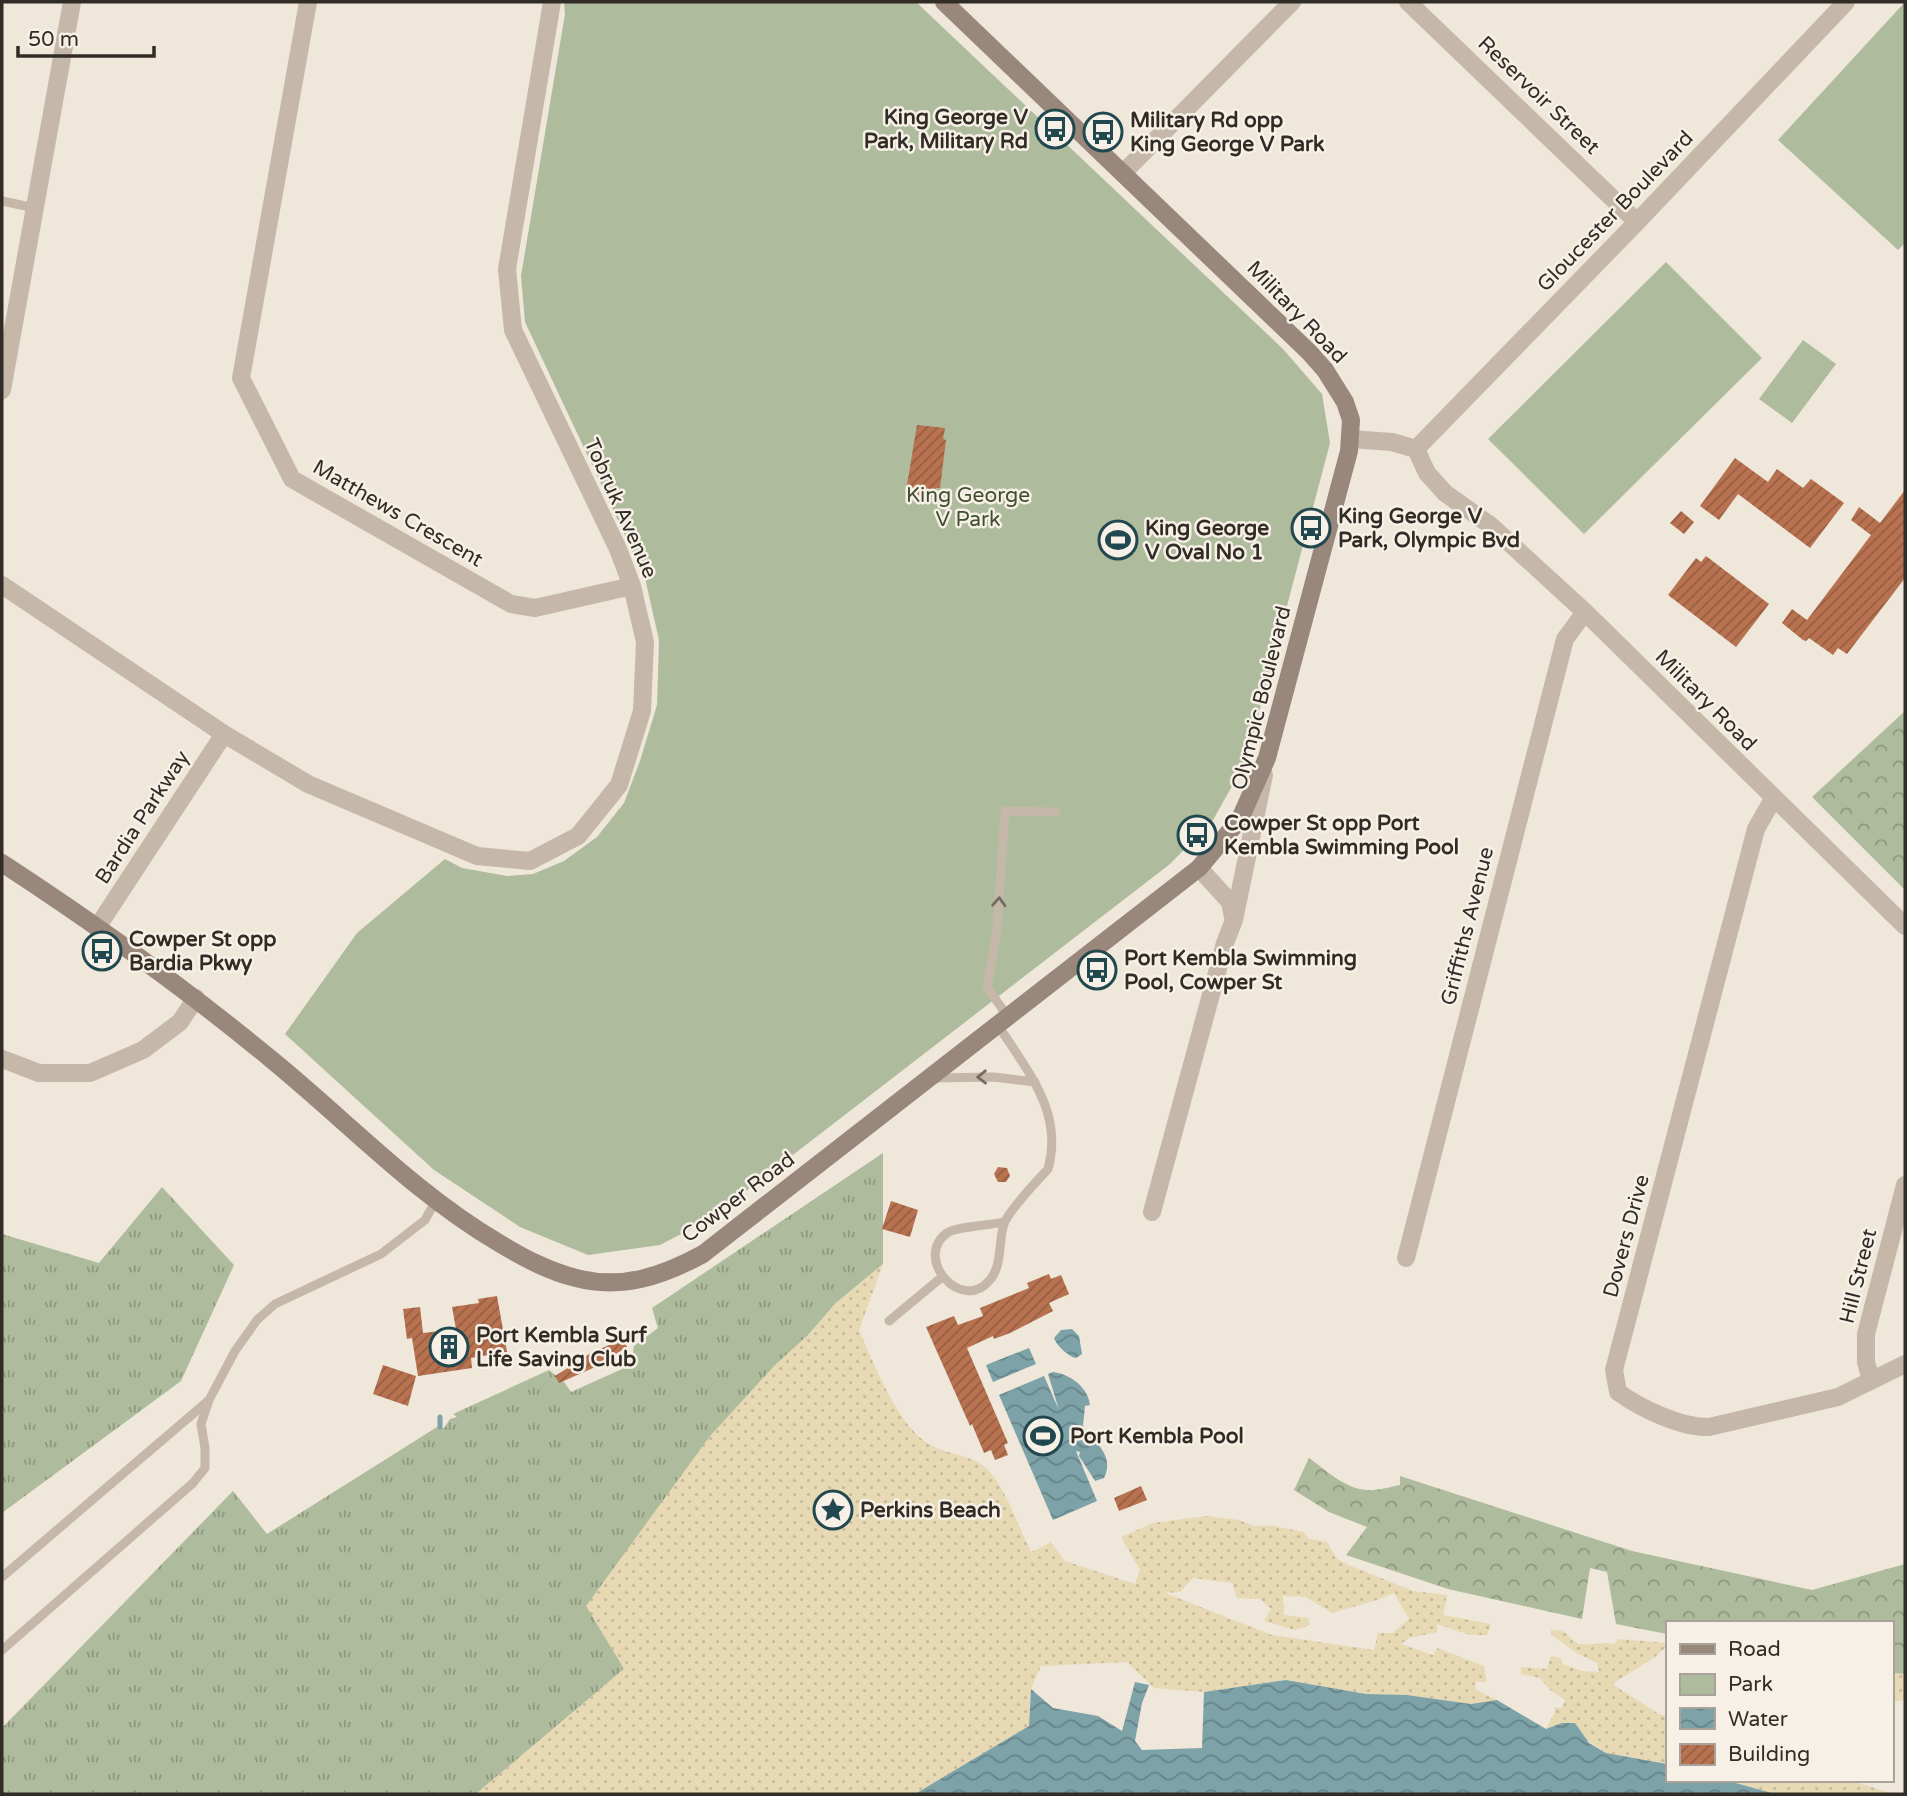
<svg xmlns="http://www.w3.org/2000/svg" width="1907" height="1796" font-family="'Varela Round',sans-serif">
<style>
.grass{fill:url(#grass-tufts)}
.forest{fill:url(#forest-crowns)}
.sand{fill:url(#sand-dots);fill-rule:evenodd}
.park{fill:#aebb9c}
.water{fill:url(#water-waves)}
.lines{fill:none;stroke-linecap:round;stroke-linejoin:round}
.stream{stroke:#7da2a8;stroke-width:5}
.building{fill:url(#building-hatch)}
.lane{stroke:#c5b8a8;stroke-width:9}
.street{stroke:#c5b8a8;stroke-width:18}
.secondary{stroke:#98877a;stroke-width:18}
.oneway{stroke:#746b61}
.labels{text-anchor:middle;stroke-width:5;stroke-linejoin:round;paint-order:stroke}
.street-label{font-size:21px;fill:#322c27;stroke:#f6f0e6}
.poi-label{font-size:21px;font-weight:bold;fill:#322c27;stroke:#f6f0e6;text-anchor:start}
.park-label{font-size:21px;fill:#3f4e2e;stroke:#f6f0e6}
</style>
<defs>
<pattern id="grass-tufts" width="24" height="20" patternUnits="userSpaceOnUse" patternTransform="scale(1.75)"><rect width="24" height="20" fill="#aebb9c"/><path d="M3 7l-1-3M5 7V3M7 7l1-3M15 17l-1-3M17 17v-4M19 17l1-3" fill="none" stroke="#8e987f"/></pattern>
<pattern id="forest-crowns" width="20" height="18" patternUnits="userSpaceOnUse" patternTransform="scale(1.75)"><rect width="20" height="18" fill="#aebb9c"/><path d="M2 6a3 3 0 1 1 6 0M12 15a3 3 0 1 1 6 0" fill="none" stroke="#8e987f"/></pattern>
<pattern id="sand-dots" width="8" height="8" patternUnits="userSpaceOnUse" patternTransform="scale(1.75)"><rect width="8" height="8" fill="#e6d9b4"/><path d="M2 2h.1M6 6h.1" fill="none" stroke="#c6ba9b" stroke-width="1.8" stroke-linecap="round"/></pattern>
<pattern id="water-waves" width="16" height="10" patternUnits="userSpaceOnUse" patternTransform="scale(1.75)"><rect width="16" height="10" fill="#7da2a8"/><path d="M0 5q4-4 8 0t8 0" fill="none" stroke="#678489"/></pattern>
<pattern id="building-hatch" width="6" height="6" patternUnits="userSpaceOnUse" patternTransform="scale(1.75)"><rect width="6" height="6" fill="#b8724f"/><path d="M-1 1l2-2M0 6l6-6M5 7l2-2" fill="none" stroke="#965e42"/></pattern>
</defs>
<rect width="100%" height="100%" fill="#eee7da"/>
<path class="grass" d="M883,1153V1264L836,1303L809,1334L624,1669L476,1794H2V1728L233,1491L267,1534L437,1427L444,1428L450,1419L457,1417L453,1414L549,1370L564,1382L571,1392L631,1365L634,1346L658,1328L652,1308Z
M162,1187L234,1265L181,1381L2,1513V1234L99,1263Z"/>
<path class="forest" d="M1905,711V890L1812,797Z
M1309,1458C1326,1470 1345,1489 1367,1490C1377,1491 1390,1487 1400,1485V1476L1632,1551L1812,1590L1905,1564V1674L1891,1673V1623H1667V1634L1616,1624L1607,1572L1590,1568L1582,1619L1448,1589L1346,1555L1367,1527L1329,1512L1294,1490Z"/>
<path class="sand" d="M883,1264L859,1330C874,1364 899,1429 932,1446C949,1455 971,1454 986,1468C1006,1487 1018,1527 1031,1552L1048,1544L1050,1541L1065,1561L1135,1584L1140,1570L1121,1537L1153,1523L1206,1516L1239,1520L1254,1526H1274L1304,1532L1309,1539L1327,1542L1337,1559L1351,1566L1413,1591L1447,1595L1443,1615L1491,1624L1487,1635H1470L1437,1624V1632L1409,1638L1401,1644L1433,1655L1437,1648L1484,1666L1487,1682H1475L1476,1690L1497,1700L1471,1704L1407,1695L1366,1694L1286,1680L1204,1692L1154,1688L1127,1662L1041,1666L1031,1689L1029,1726L915,1794H476L624,1669L586,1606L710,1436L775,1365L809,1334L836,1303ZM1193,1578L1232,1583L1237,1598L1260,1599L1271,1609L1264,1621L1295,1630L1310,1625L1308,1618L1284,1615L1283,1596L1306,1597L1332,1613L1377,1600L1394,1593L1409,1619L1393,1633H1378L1374,1650L1272,1635L1165,1593L1180,1592Z
M1551,1630C1571,1629 1568,1641 1580,1644C1591,1646 1603,1641 1614,1644L1619,1639L1667,1643V1646L1655,1657L1612,1684L1659,1714L1667,1716V1764L1606,1753L1562,1723L1546,1729L1555,1712L1554,1707L1562,1708L1565,1700L1549,1689L1540,1678L1521,1674V1667L1547,1669L1551,1656L1561,1658L1563,1664L1582,1671L1599,1672L1597,1663L1578,1654L1551,1634Z
M1891,1673L1905,1674V1700L1891,1702Z
M1725,1780H1851L1892,1794H1775Z"/>
<path class="park" d="M564,2H916L1283,349L1322,394L1330,443L1246,761L1213,820L1170,864L710,1219L660,1245L588,1255L520,1227L434,1170L285,1034L357,933L445,859L462,868L507,876L533,874L564,861L597,837L624,803L640,761L657,705L659,640L645,578L525,322L521,276L565,14Z
M1905,2V243L1898,250L1778,140Z
M1666,262L1762,358L1584,534L1488,439Z
M1803,340L1836,364L1792,423L1759,399Z"/>
<path class="water" d="M1072,1329L1079,1336L1082,1354L1076,1358C1069,1357 1056,1345 1054,1338L1061,1330Z
M1029,1348L1036,1364L993,1382L986,1365Z
M1053,1372C1070,1374 1088,1387 1090,1405L1085,1406L1083,1426C1095,1443 1115,1455 1104,1478L1095,1481L1079,1456L1080,1452L1076,1451L1097,1501L1053,1520L999,1395L1044,1376L1059,1410L1048,1374Z
M1286,1680L1366,1694L1407,1695L1471,1704L1497,1700L1546,1729L1562,1723H1575L1589,1743L1606,1753L1667,1764V1780H1725L1775,1794H915L1029,1726L1031,1689L1053,1708L1098,1716L1122,1731L1135,1682L1149,1685L1142,1703L1135,1741L1142,1750L1202,1748L1204,1692Z"/>
<g class="lines">
<path class="stream" d="M440,1417V1427"/>
</g>
<path class="building" d="M917,425L945,428L943,439L946,440L940,488H936L934,497L907,494V485Z
M1735,458L1768,482L1777,469L1803,488L1811,479L1844,503L1810,548L1738,494L1719,520L1700,506Z
M1905,490V578L1847,654L1838,648L1833,655L1809,638L1806,641L1803,640L1782,623L1792,609L1807,620L1871,535L1851,520L1859,507L1880,523Z
M1681,511L1694,522L1684,534L1670,523Z
M1706,556L1769,604L1736,647L1668,595L1696,558L1701,562Z
M998,1167L1007,1168L1010,1176L1006,1182H998L994,1174Z
M891,1201L918,1210L910,1237L882,1229Z
M1049,1274L1051,1279L1061,1275L1069,1294L1049,1303L1053,1311L1010,1333L994,1339L993,1336L967,1348L1008,1443L1004,1445L1008,1455L995,1460L991,1450L984,1453L972,1424L970,1426L926,1327L954,1316L958,1325L983,1316L980,1308L1029,1288L1027,1283Z
M497,1296L507,1352L471,1358L472,1368L418,1376L412,1338L407,1339L403,1309L420,1307L423,1333L456,1329L452,1307L479,1303L478,1299Z
M623,1339L627,1347L593,1368L559,1383L555,1376L591,1353Z
M383,1365L416,1376L408,1406L373,1394Z
M1141,1486L1147,1500L1119,1511L1114,1498Z"/>
<g class="lines">
<path class="lane" d="M2,201L35,208
M1008,1017L987,987L997,930L1005,811L1056,812
M998,1025C1027,1071 1064,1112 1048,1169C1037,1181 1009,1210 1004,1224C998,1241 1003,1266 989,1281C961,1313 913,1258 947,1233C954,1227 992,1225 1004,1222
M935,1078L994,1077L1035,1082
M889,1321L942,1277
M2,1577L208,1401
M2,1650L193,1483L205,1468V1448L201,1424L209,1400L235,1351L257,1320L275,1304L381,1254L425,1220L435,1202"/>
<path class="street" d="M308,2L241,378L292,479L511,604L535,608L632,586
M1408,2L1637,222
M1123,173L1292,2
M2,390L72,2
M1351,439L1392,442L1416,449L1427,473L1445,493L1490,525L1585,612L1905,926
M1416,449L1637,222L1846,2
M2,585L224,734L308,784L477,856L530,861L578,836L619,785L642,711L645,642L632,586L618,549L513,330L507,269L552,2
M1773,799L1756,829L1614,1370L1618,1392C1640,1408 1681,1428 1709,1427L1838,1397L1905,1364
M1199,868L1230,902L1233,917
M98,926L224,734
M2,1059L39,1073H90L143,1050L180,1022L196,998
M1152,1212L1225,943L1234,920L1264,775
M1406,1258L1565,639L1585,612
M1871,1380L1866,1362V1334L1905,1185"/>
<path class="secondary" d="M2,863C97,925 185,988 272,1060C348,1122 414,1193 499,1243C524,1258 548,1271 576,1278C622,1290 663,1276 703,1254L1199,868L1240,819L1267,758L1349,451L1351,420L1345,402L1325,370L1309,352L944,2"/>
</g>
<defs><path id="oneway-chevron" d="M-2-3.5L2.5 0L-2 3.5" fill="none" stroke-width="1.6" stroke-linecap="round" stroke-linejoin="round" transform="scale(1.75)"/></defs>
<g class="oneway">
<use href="#oneway-chevron" transform="translate(999 902) rotate(-87)"/>
<use href="#oneway-chevron" transform="translate(982 1077) rotate(179)"/>
</g>
<defs>
<symbol id="bus-ring" viewBox="-11 -11 22 22"><circle r="9.5" fill="#f6f0e6" stroke="#22484f" stroke-width="1.5"/><path d="M-5-6H5V4H4V6H2V4H-2V6H-4V4H-5ZM-3.5-4V0h7V-4ZM-3.5 1.2v1.5H-2V1.2ZM2 1.2v1.5H3.5V1.2Z" fill="#22484f"/></symbol>
<symbol id="stadium-ring" viewBox="-11 -11 22 22"><circle r="9.5" fill="#f6f0e6" stroke="#22484f" stroke-width="1.5"/><path d="M0-5a6.5 5 0 1 0 0 10a6.5 5 0 1 0 0-10ZM-3.5-1.8h7v3.6h-7Z" fill="#22484f"/></symbol>
<symbol id="building-ring" viewBox="-11 -11 22 22"><circle r="9.5" fill="#f6f0e6" stroke="#22484f" stroke-width="1.5"/><path d="M-4-6H4V6H1V3H-1V6H-4ZM-2.5-4.3h1.7v1.8h-1.7ZM.8-4.3h1.7v1.8H.8ZM-2.5-1h1.7V.8h-1.7ZM.8-1h1.7V.8H.8Z" fill="#22484f"/></symbol>
<symbol id="sight-ring" viewBox="-11 -11 22 22"><circle r="9.5" fill="#f6f0e6" stroke="#22484f" stroke-width="1.5"/><path d="M0-6L1.8-2.2L6-1.7L2.9 1.2L3.7 5.4L0 3.3L-3.7 5.4L-2.9 1.2L-6-1.7L-1.8-2.2Z" fill="#22484f"/></symbol>
</defs>
<g fill-rule="evenodd">
<use href="#bus-ring" x="1033" y="107" width="44" height="44"/>
<use href="#bus-ring" x="1081" y="110" width="44" height="44"/>
<use href="#bus-ring" x="1289" y="506" width="44" height="44"/>
<use href="#stadium-ring" x="1096" y="518" width="44" height="44"/>
<use href="#bus-ring" x="1175" y="813" width="44" height="44"/>
<use href="#bus-ring" x="80" y="929" width="44" height="44"/>
<use href="#bus-ring" x="1075" y="948" width="44" height="44"/>
<use href="#building-ring" x="427" y="1325" width="44" height="44"/>
<use href="#stadium-ring" x="1021" y="1414" width="44" height="44"/>
<use href="#sight-ring" x="811" y="1488" width="44" height="44"/>
</g>
<g class="labels">
<g class="street-label">
<text transform="translate(1539 95) rotate(44)" y="7">Reservoir Street</text>
<text transform="translate(1615 211) rotate(-46)" y="7">Gloucester Boulevard</text>
<text transform="translate(1297 312) rotate(46)" y="7">Military Road</text>
<text transform="translate(621 508) rotate(66)" y="7">Tobruk Avenue</text>
<text transform="translate(398 513) rotate(30)" y="7">Matthews Crescent</text>
<text transform="translate(1261 698) rotate(-76)" y="7">Olympic Boulevard</text>
<text transform="translate(1706 700) rotate(45)" y="7">Military Road</text>
<text transform="translate(142 817) rotate(-57)" y="7">Bardia Parkway</text>
<text transform="translate(1467 926) rotate(-76)" y="7">Griffiths Avenue</text>
<text transform="translate(738 1197) rotate(-37)" y="7">Cowper Road</text>
<text transform="translate(1626 1236) rotate(-75)" y="7">Dovers Drive</text>
<text transform="translate(1858 1276) rotate(-76)" y="7">Hill Street</text>
</g>
<g class="poi-label">
<text x="1028" y="124" text-anchor="end">King George V<tspan x="1028" dy="24">Park, Military Rd</tspan></text>
<text x="1130" y="127">Military Rd opp<tspan x="1130" dy="24">King George V Park</tspan></text>
<text x="1338" y="523">King George V<tspan x="1338" dy="24">Park, Olympic Bvd</tspan></text>
<text x="1145" y="535">King George<tspan x="1145" dy="24">V Oval No 1</tspan></text>
<text x="1224" y="830">Cowper St opp Port<tspan x="1224" dy="24">Kembla Swimming Pool</tspan></text>
<text x="129" y="946">Cowper St opp<tspan x="129" dy="24">Bardia Pkwy</tspan></text>
<text x="1124" y="965">Port Kembla Swimming<tspan x="1124" dy="24">Pool, Cowper St</tspan></text>
<text x="476" y="1342">Port Kembla Surf<tspan x="476" dy="24">Life Saving Club</tspan></text>
<text x="1070" y="1443">Port Kembla Pool</text>
<text x="860" y="1517">Perkins Beach</text>
</g>
<g class="park-label">
<text x="968" y="502">King George<tspan x="968" dy="24">V Park</tspan></text>
</g>
</g>
<rect width="1907" height="1796" fill="none" stroke="#322c27" stroke-width="7"/>
<rect x="1666" y="1621" width="228" height="161" fill="#f6f0e6" stroke="#a8a29a" stroke-width="2"/>
<rect x="1680" y="1644" width="35" height="10" fill="#98877a" stroke="#a8a29a" stroke-width="2"/>
<text x="1728" y="1656" font-size="21" fill="#322c27">Road</text>
<rect x="1680" y="1674" width="35" height="21" fill="#aebb9c" stroke="#a8a29a" stroke-width="2"/>
<text x="1728" y="1691" font-size="21" fill="#322c27">Park</text>
<rect x="1680" y="1708" width="35" height="21" fill="url(#water-waves)" stroke="#a8a29a" stroke-width="2"/>
<text x="1728" y="1726" font-size="21" fill="#322c27">Water</text>
<rect x="1680" y="1744" width="35" height="21" fill="url(#building-hatch)" stroke="#a8a29a" stroke-width="2"/>
<text x="1728" y="1761" font-size="21" fill="#322c27">Building</text>
<path d="M18 46v10h136v-10" fill="none" stroke="#322c27" stroke-width="3.5"/>
<text x="28" y="46" font-size="21" fill="#322c27" stroke="#f6f0e6" stroke-width="5" paint-order="stroke">50 m</text>
</svg>
